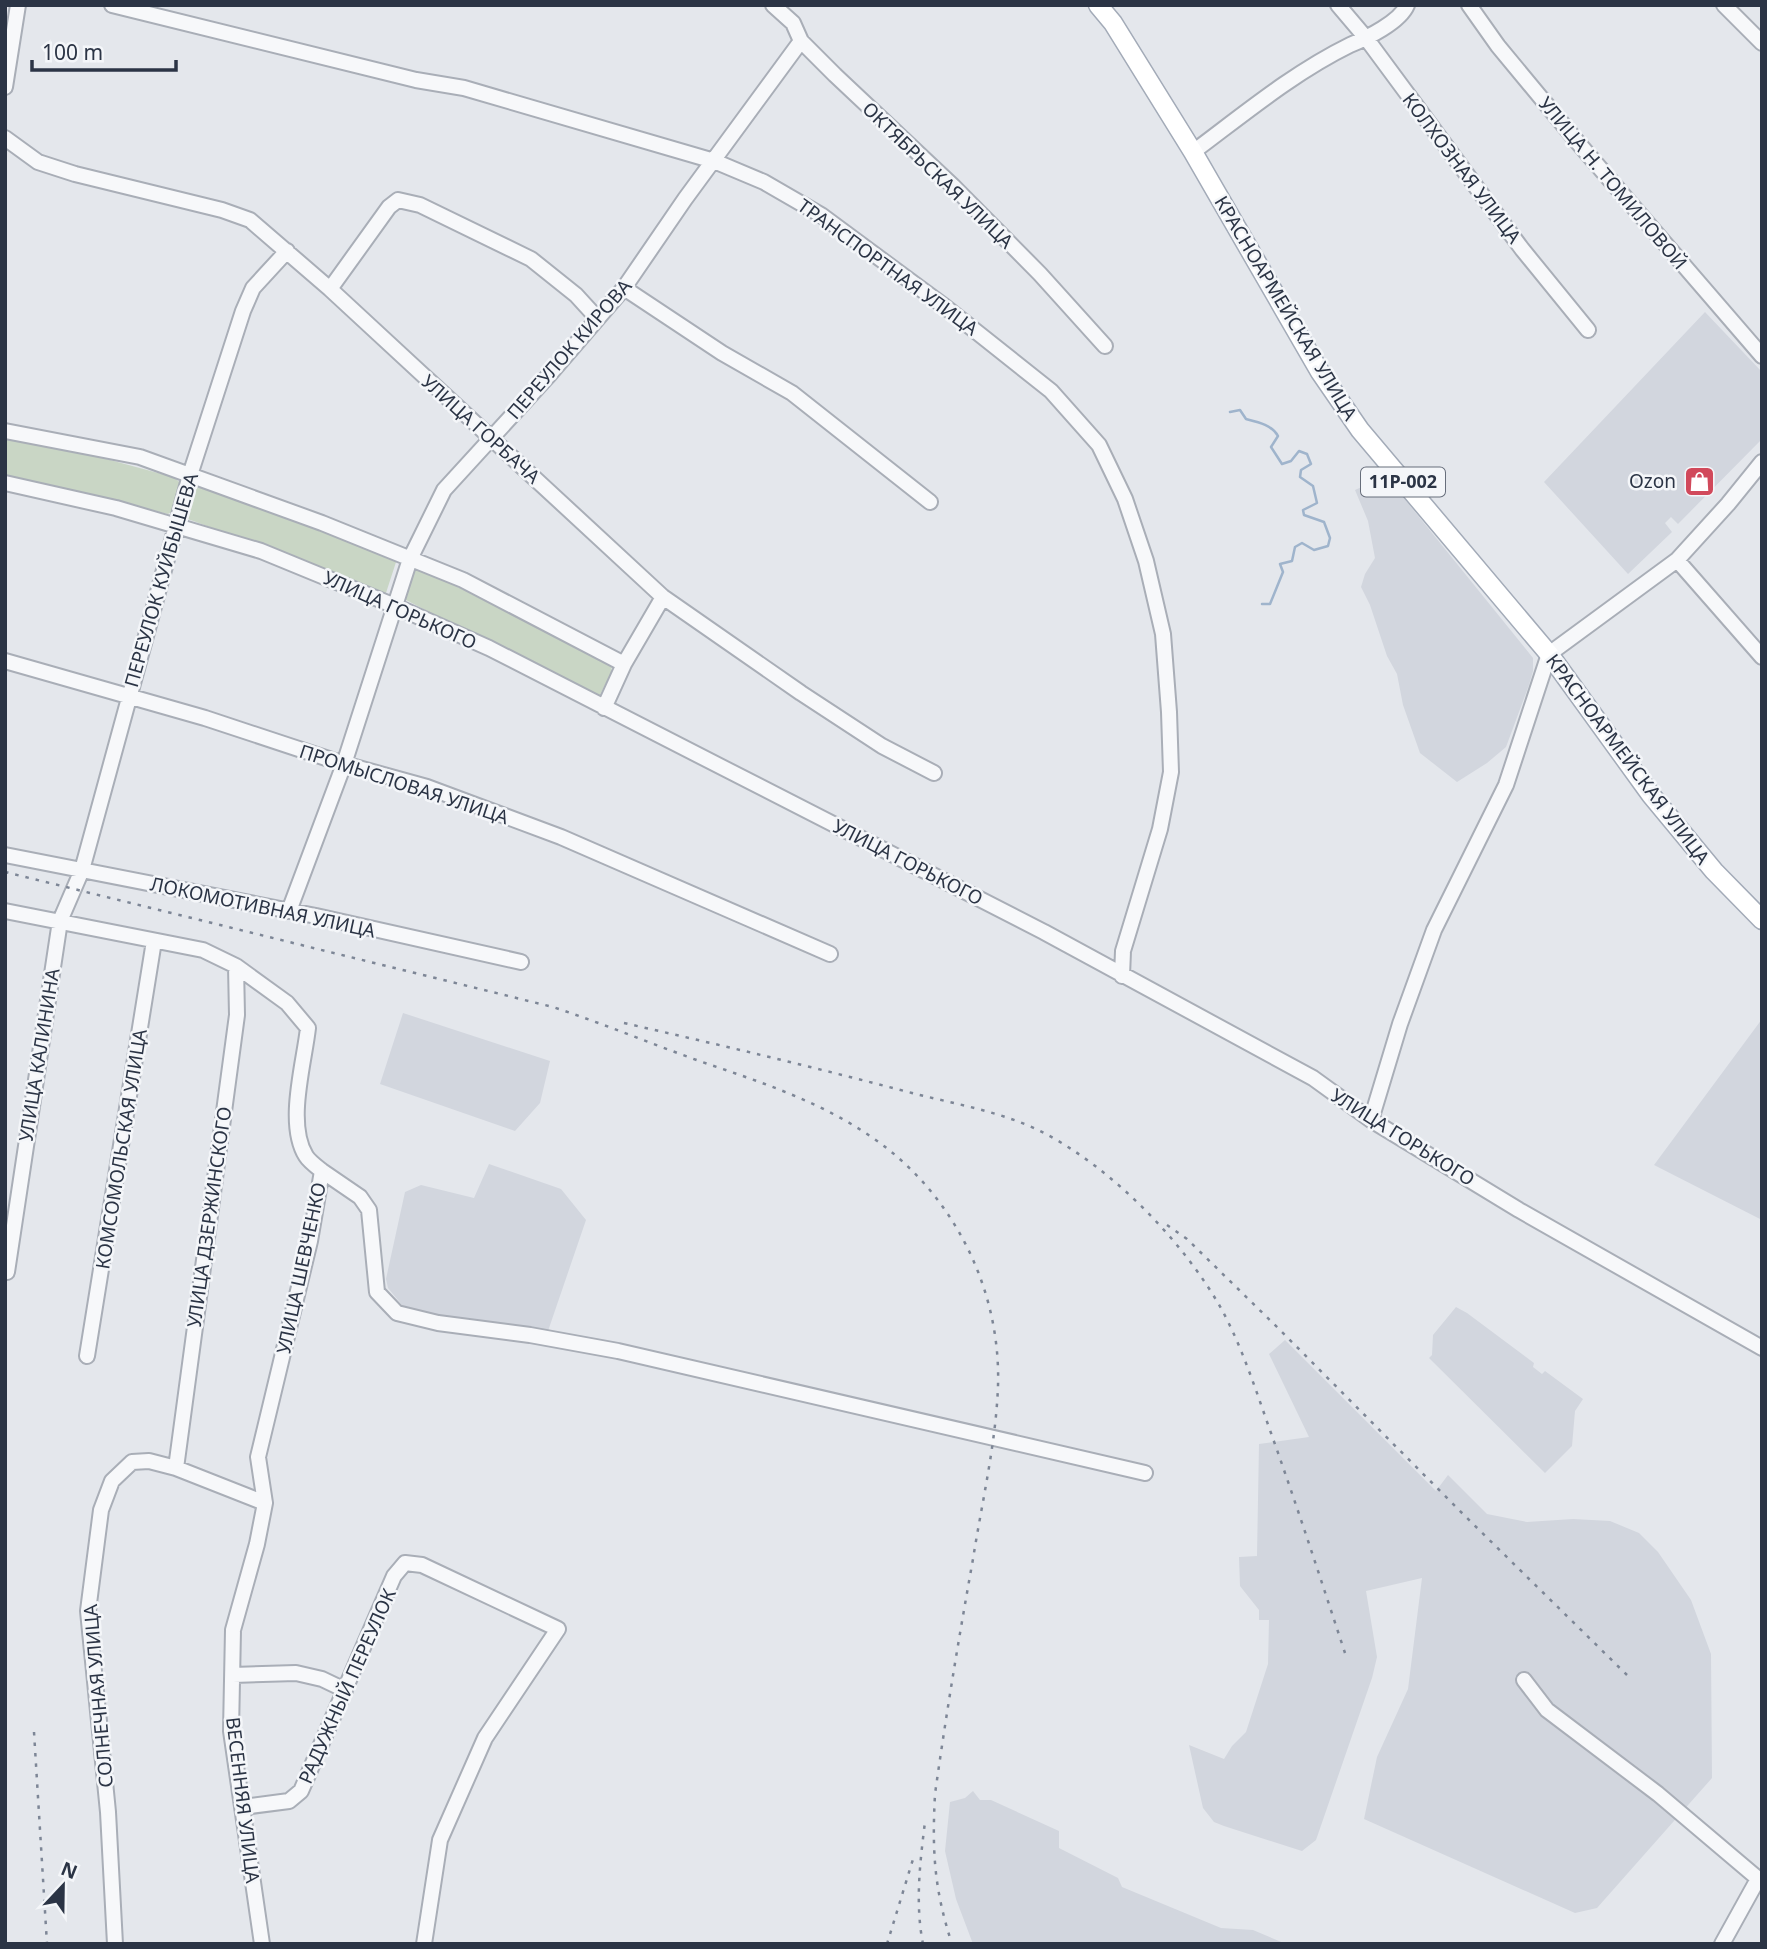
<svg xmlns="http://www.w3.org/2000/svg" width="1767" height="1949" font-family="'Noto Sans',sans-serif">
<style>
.built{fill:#d2d6de}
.green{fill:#c9d6c5}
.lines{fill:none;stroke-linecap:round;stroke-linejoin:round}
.stream{stroke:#9fb4cc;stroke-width:2.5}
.minor-casing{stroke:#a9aeb7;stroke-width:18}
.major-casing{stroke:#a3abb8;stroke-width:21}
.minor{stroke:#f7f8fa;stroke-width:14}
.major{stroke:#fff;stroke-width:18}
.rail{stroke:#7d8696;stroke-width:2.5;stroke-dasharray:3.5 7;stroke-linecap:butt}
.labels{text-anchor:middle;stroke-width:5;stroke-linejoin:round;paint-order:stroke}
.shield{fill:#f4f6f9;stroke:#676e7b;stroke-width:2}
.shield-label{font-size:18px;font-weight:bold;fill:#2b3445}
.street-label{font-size:19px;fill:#2b3445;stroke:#f4f6f9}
.poi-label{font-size:19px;fill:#2b3445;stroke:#f4f6f9;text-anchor:end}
</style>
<rect width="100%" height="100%" fill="#e4e7ec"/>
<path class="built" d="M1705,312L1762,372V439L1678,524L1671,517L1665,523L1672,532L1628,574L1544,482Z
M1386,476L1533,658V671L1529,685L1506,747L1487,763L1457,782L1420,753L1403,705L1397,674L1387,656L1370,605L1361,587L1365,574L1375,558L1368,521L1355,490Z
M403,1013L550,1061L540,1103L515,1131L380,1084Z
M1762,1019V1220L1654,1165Z
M489,1164L561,1189L586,1220L548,1331L536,1332L407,1311L388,1288L386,1279L405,1192L421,1185L474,1198Z
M1456,1307L1467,1313L1534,1363L1533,1367L1542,1374L1545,1371L1583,1399L1575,1411L1572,1446L1545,1473L1429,1358L1432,1355L1433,1335Z
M1285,1340L1436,1491L1448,1475L1487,1514L1527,1522L1573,1519L1610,1521L1639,1533L1658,1552L1691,1600L1711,1654L1712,1778L1597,1908L1575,1913L1364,1819L1377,1757L1408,1689L1422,1578L1366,1591L1377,1657L1372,1678L1316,1840L1302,1851L1224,1826L1214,1822L1203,1808L1189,1745L1224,1759L1232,1746L1246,1732L1268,1664L1269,1620H1259V1610L1240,1586L1239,1557L1257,1556L1259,1444L1309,1437L1269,1354Z
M973,1791L980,1800H991L1059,1831V1848L1118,1878L1122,1887L1221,1928L1253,1930L1286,1944H973L956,1899L945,1851L950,1802L965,1798Z"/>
<path class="green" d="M5,438L73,450L173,477L182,484L173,511L168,514L5,477Z
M199,484L397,559L385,596L329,570L185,518L191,488Z
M422,569L612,665L611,673L598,699L406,600L404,591L413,571Z"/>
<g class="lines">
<path class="stream" d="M1230,412L1240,410L1246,419C1258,422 1272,425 1278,436L1271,447L1282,464L1291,461L1299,451L1307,454L1311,464L1301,470L1300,477L1313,486L1317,503L1303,510L1304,515L1324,522L1330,538L1328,546L1314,550L1302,543L1295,547L1292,561L1280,564L1283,572L1270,604H1262"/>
<defs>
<path id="minor" d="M112,5L416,80L464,88L714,161L764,182L821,215L944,306L1051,391L1099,445L1125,499L1146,561L1163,634L1169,712L1171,772L1160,829L1123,951L1122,976
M773,5L793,23L801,41L835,75L953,186L1040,274L1105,346
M1338,5L1366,38L1522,249L1588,330
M1469,5L1498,46L1580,145L1762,356
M1724,5L1762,43
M5,87L18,5
M5,138L38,162L75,174L222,210L250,220L330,289L663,597L801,693L882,746L934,773
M1193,152C1244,114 1293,73 1350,45C1367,38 1400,22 1407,5
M624,288L722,353L792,393L930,502
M330,289L389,207L398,200L420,205L531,259L576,295L597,318
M5,431L140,457L322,523L463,580L624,664
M5,483L116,508L261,551L395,606L489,648L1044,932L1313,1078L1371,1120L1519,1210L1762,1348
M1677,560L1762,657
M5,661L205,718L344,764L427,787L561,837L830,954
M604,708L624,664L663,597
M5,855L316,916L521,962
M5,911L203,950L236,966L287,1003L308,1028C304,1064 286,1124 306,1156C309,1161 317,1167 322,1171L310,1241L258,1457L265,1503
M289,911L344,764L410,559L444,490L550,374L624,288L685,199L801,41
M1371,1120L1400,1024L1434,930L1506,785L1549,654L1677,560L1728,504L1762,462
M322,1171L360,1197L369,1210L377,1292L397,1313L438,1323L530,1335L618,1351L1145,1473
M7,1272L60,921L82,870L190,475L243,311L253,288L287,251
M87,1356L154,941
M176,1468L237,1015L236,966
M233,1675L296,1673L322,1679L345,1690
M1524,1680L1547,1710L1658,1794L1762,1882
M243,1807L289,1801L301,1791L394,1576L405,1563L422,1565L558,1629L485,1738L440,1840L424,1944
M115,1944L108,1812L88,1611L101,1510L112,1481L132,1462L149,1461L176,1468L265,1503L257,1544L233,1630L231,1731L262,1944
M1722,1944L1758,1879"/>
<path id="major" d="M1098,5L1113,23L1193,152L1320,372L1360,430L1549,654L1651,795L1714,871L1762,920"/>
</defs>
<use href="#minor" class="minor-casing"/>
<use href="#major" class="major-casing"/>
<use href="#minor" class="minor"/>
<use href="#major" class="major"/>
<path class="rail" d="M5,872L553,1007C604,1024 652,1044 702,1062C764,1083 827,1104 880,1143C956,1199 1001,1292 998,1386C996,1443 982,1502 973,1559C959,1637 946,1715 935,1794C932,1851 934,1889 952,1944
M624,1023C721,1045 817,1068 912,1093C955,1104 1004,1112 1044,1133C1113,1169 1184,1242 1222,1310C1243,1349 1256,1391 1271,1433C1297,1506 1321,1580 1345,1653
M1167,1225L1187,1239L1278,1328L1466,1517L1627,1675
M34,1732L47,1944
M887,1944L914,1856
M923,1944C915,1904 920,1862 925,1822"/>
</g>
<defs>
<symbol id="shop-square" viewBox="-11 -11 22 22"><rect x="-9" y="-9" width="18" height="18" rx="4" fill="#d1495b" stroke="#f4f6f9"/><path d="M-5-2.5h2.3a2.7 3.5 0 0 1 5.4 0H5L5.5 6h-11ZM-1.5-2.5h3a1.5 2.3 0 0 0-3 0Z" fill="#fff"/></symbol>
</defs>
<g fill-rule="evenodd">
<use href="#shop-square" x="1682" y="464" width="35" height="35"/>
</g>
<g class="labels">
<rect class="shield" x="1361" y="467.5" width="84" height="29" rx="5"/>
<g class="shield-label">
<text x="1403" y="488">11Р-002</text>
</g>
<g class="street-label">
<text transform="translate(1462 168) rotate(53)" y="7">КОЛХОЗНАЯ УЛИЦА</text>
<text transform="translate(938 175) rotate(44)" y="7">ОКТЯБРЬСКАЯ УЛИЦА</text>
<text transform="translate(1613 183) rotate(50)" y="7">УЛИЦА Н. ТОМИЛОВОЙ</text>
<text transform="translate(888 267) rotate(36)" y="7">ТРАНСПОРТНАЯ УЛИЦА</text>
<text transform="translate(1286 308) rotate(59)" y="7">КРАСНОАРМЕЙСКАЯ УЛИЦА</text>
<text transform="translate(569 349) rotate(-49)" y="7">ПЕРЕУЛОК КИРОВА</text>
<text transform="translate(481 429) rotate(42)" y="7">УЛИЦА ГОРБАЧА</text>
<text transform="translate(161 580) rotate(-74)" y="7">ПЕРЕУЛОК КУЙБЫШЕВА</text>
<text transform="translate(400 610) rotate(24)" y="7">УЛИЦА ГОРЬКОГО</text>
<text transform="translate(1628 759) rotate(53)" y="7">КРАСНОАРМЕЙСКАЯ УЛИЦА</text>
<text transform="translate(404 784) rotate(18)" y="7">ПРОМЫСЛОВАЯ УЛИЦА</text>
<text transform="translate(908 862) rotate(27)" y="7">УЛИЦА ГОРЬКОГО</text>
<text transform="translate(263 907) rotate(12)" y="7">ЛОКОМОТИВНАЯ УЛИЦА</text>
<text transform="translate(39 1055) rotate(-81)" y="7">УЛИЦА КАЛИНИНА</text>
<text transform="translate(1403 1137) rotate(32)" y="7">УЛИЦА ГОРЬКОГО</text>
<text transform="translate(121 1149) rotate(-81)" y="7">КОМСОМОЛЬСКАЯ УЛИЦА</text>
<text transform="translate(209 1217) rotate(-82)" y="7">УЛИЦА ДЗЕРЖИНСКОГО</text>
<text transform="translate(301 1268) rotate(-78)" y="7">УЛИЦА ШЕВЧЕНКО</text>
<text transform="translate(347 1686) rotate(-66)" y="7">РАДУЖНЫЙ ПЕРЕУЛОК</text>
<text transform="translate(98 1696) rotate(-95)" y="7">СОЛНЕЧНАЯ УЛИЦА</text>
<text transform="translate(243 1800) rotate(83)" y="7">ВЕСЕННЯЯ УЛИЦА</text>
</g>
<g class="poi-label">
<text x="1676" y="488">Ozon</text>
</g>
</g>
<rect width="1767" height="1949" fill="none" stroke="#2b3445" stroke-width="14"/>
<g transform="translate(63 1886) rotate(22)" stroke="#f4f6f9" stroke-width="5" paint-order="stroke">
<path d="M0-5L12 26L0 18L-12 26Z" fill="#2b3445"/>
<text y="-10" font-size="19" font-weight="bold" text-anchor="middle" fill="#2b3445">N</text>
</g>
<path d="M32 60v10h144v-10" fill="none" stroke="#2b3445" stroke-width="3.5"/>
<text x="42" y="60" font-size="21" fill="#2b3445" stroke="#f4f6f9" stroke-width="5" paint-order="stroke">100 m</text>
</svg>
